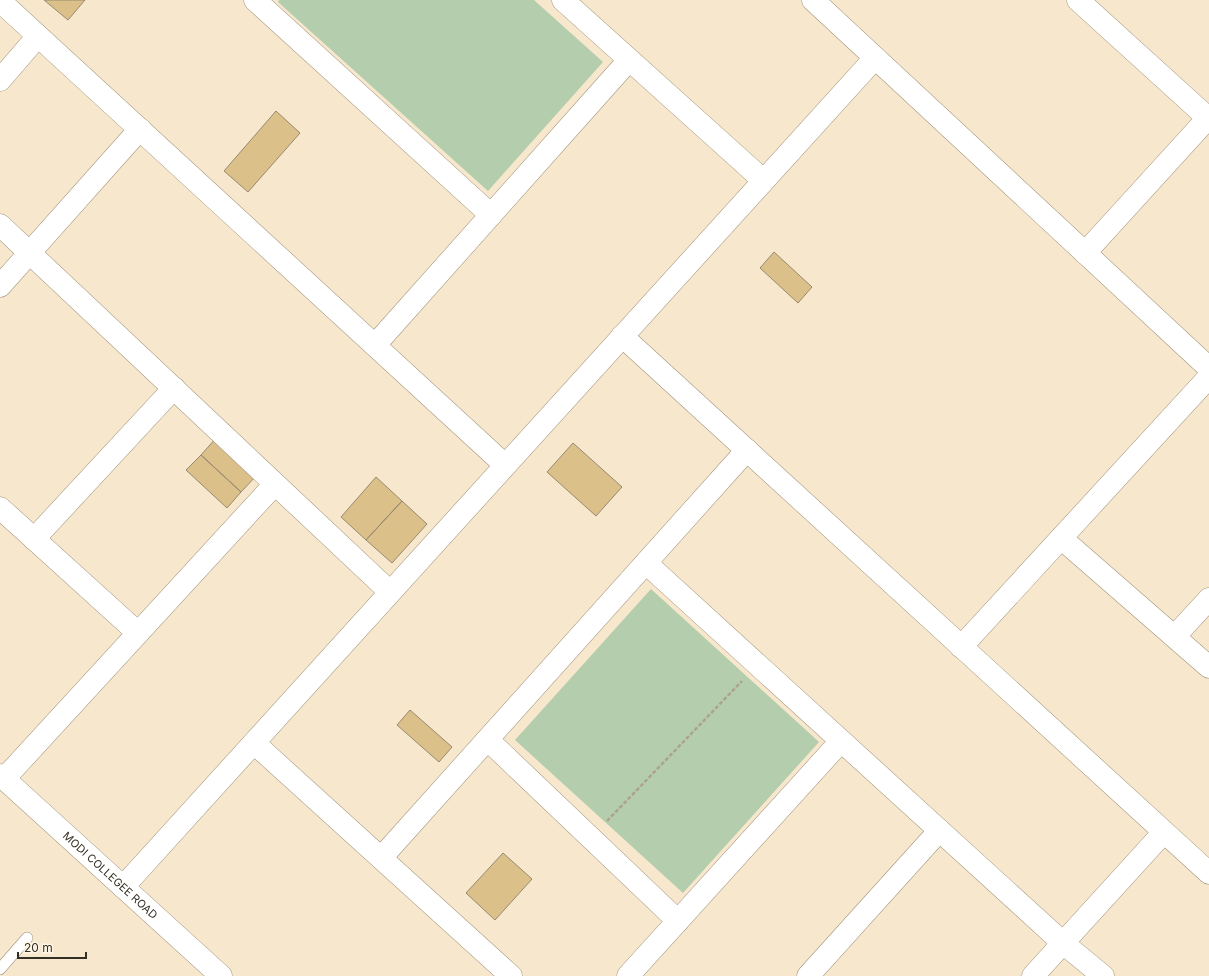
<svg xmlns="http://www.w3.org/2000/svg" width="1209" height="976" font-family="Inter,sans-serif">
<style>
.green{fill:#b4cead}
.building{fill:#dcc08a;stroke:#968971}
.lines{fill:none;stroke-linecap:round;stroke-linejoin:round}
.lane-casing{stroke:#a1937b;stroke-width:12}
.street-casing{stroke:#a1937b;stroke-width:23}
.path{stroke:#ada28e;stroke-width:2.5;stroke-dasharray:4 2;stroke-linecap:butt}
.lane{stroke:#fff;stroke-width:11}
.street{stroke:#fff;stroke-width:22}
.labels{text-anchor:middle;stroke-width:4;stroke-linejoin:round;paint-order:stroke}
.street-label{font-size:11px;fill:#342f24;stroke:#fef5e5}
</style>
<rect width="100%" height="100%" fill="#f6e7cd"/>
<path class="green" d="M279,0H534L603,62L488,191L278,2Z
M651,589L819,742L683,893L515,740Z"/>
<path class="building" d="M44,0H85L68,20Z
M276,111L300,133L248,192L224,171Z
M774,252L812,287L798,303L760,268Z
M217,437L257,475L241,492L201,455Z
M573,443L622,487L596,516L547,472Z
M201,455L241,492L227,508L186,470Z
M376,477L402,501L366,540L341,517Z
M402,501L427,524L392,563L366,540Z
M410,710L452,747L439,762L397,725Z
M503,853L532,879L495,920L466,893Z"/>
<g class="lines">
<defs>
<path id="lane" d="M0,969L27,938"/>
<g id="street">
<path d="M255,0L491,215"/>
<path d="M563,0L763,180"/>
<path d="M813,0L1209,368"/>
<path d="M1078,0L1208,118"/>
<path d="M0,1L505,465"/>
<path d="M0,80L38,36"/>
<path d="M0,225L390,592"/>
<path d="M1085,253L1209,117"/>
<path d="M0,286L140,129"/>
<path d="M622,336L1209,873"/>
<path d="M375,345L629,60"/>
<path d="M0,508L138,633"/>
<path d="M1061,538L1209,667"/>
<path d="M34,539L174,388"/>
<path d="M646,563L1063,943L1103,976"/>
<path d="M1175,636L1209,599"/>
<path d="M961,647L1209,377"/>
<path d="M488,740L678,921"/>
<path d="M254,743L511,976"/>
<path id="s1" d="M0,775L221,976"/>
<path d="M4,779L275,484"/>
<path d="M381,858L747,450"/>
<path d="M123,887L875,58"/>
<path d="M628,976L841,741"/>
<path d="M808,976L939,831"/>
<path d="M1033,976L1164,832"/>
</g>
</defs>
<use href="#lane" class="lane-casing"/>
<use href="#street" class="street-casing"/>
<path class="path" d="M607,821L742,681"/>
<use href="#lane" class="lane"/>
<use href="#street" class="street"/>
</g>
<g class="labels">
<g class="street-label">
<text dy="4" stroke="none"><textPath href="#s1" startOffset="149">MODI COLLEGEE ROAD</textPath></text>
</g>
</g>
<path d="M18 952v6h68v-6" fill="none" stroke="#342f24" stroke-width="2"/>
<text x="24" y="952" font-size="12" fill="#342f24" stroke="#fef5e5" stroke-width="3" paint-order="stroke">20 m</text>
</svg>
